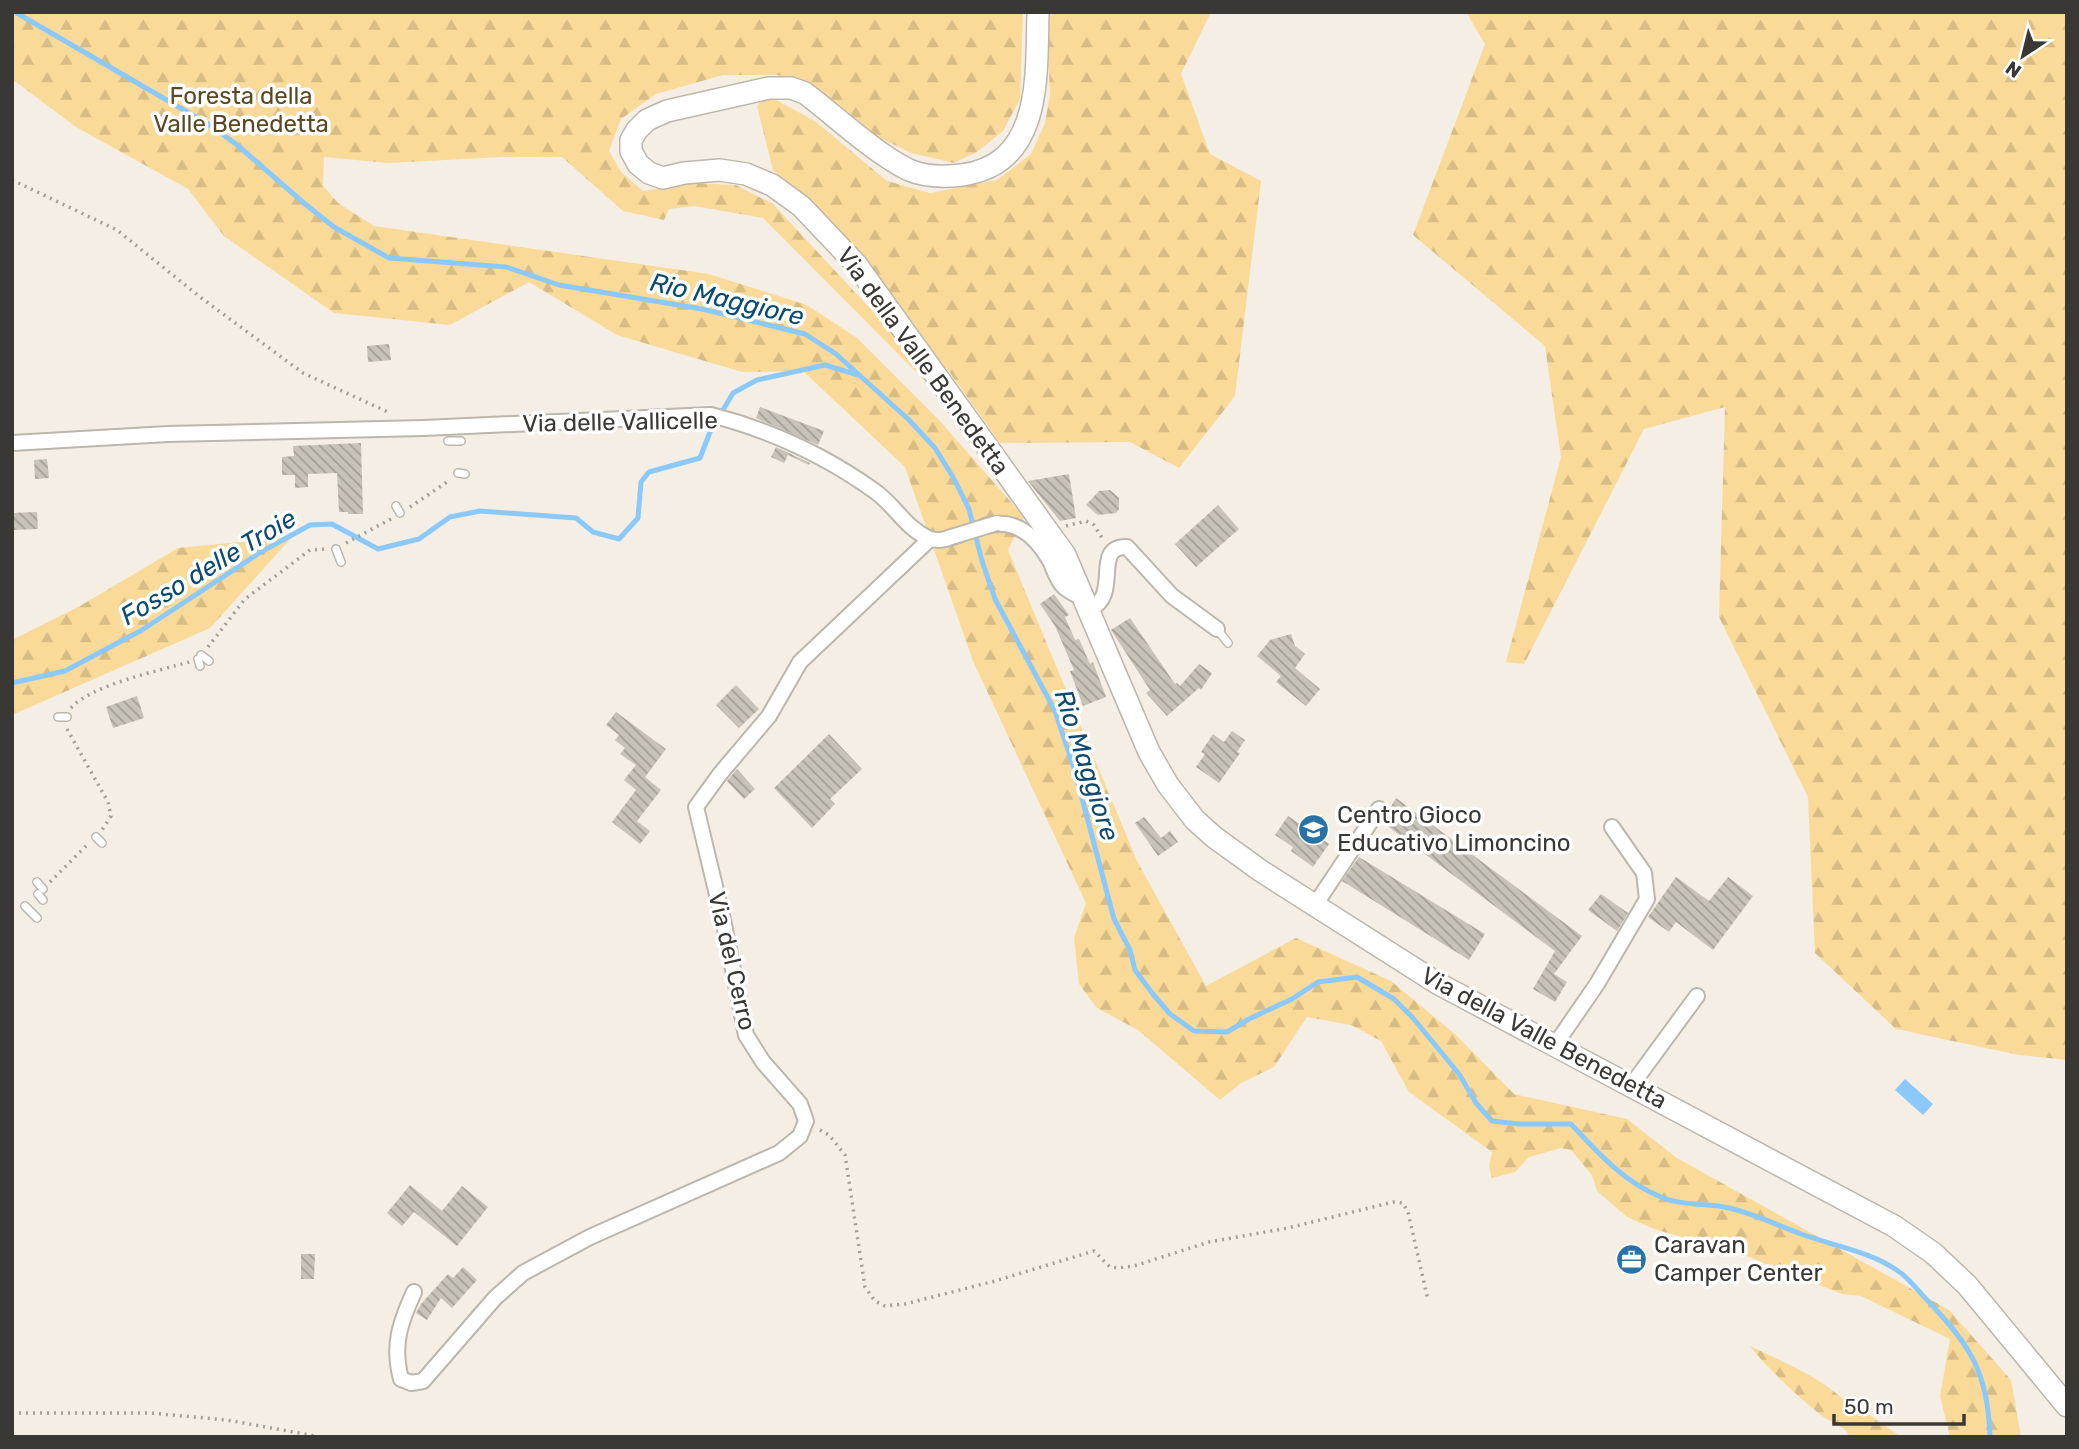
<svg xmlns="http://www.w3.org/2000/svg" width="2079" height="1449" font-family="Rubik,sans-serif">
<style>
.forest{fill:url(#forest-firs)}
.water{fill:#8bc9fb}
.lines{fill:none;stroke-linecap:round;stroke-linejoin:round}
.stream{stroke:#8bc9fb;stroke-width:5}
.building{fill:url(#building-back-hatch)}
.service-casing{stroke:#bcb7ac;stroke-width:10}
.minor-casing{stroke:#bcb7ac;stroke-width:18}
.secondary-casing{stroke:#bcb7ac;stroke-width:24}
.path{stroke:#a39f98;stroke-width:3.5;stroke-dasharray:2 5;stroke-linecap:butt}
.service{stroke:#fff;stroke-width:7}
.minor{stroke:#fff;stroke-width:14}
.secondary{stroke:#fff;stroke-width:21}
.minor-bridge-casing{stroke:#bcb7ac;stroke-width:18;stroke-linecap:butt}
.minor-bridge{stroke:#fff;stroke-width:14}
.labels{text-anchor:middle;stroke-width:7;stroke-linejoin:round;paint-order:stroke}
.park-label{font-size:24px;fill:#5a4822;stroke:#fff}
.street-label{font-size:24px;fill:#3a3834;stroke:#fff}
.poi-label{font-size:24px;fill:#3a3834;stroke:#fff;text-anchor:start}
.water-label{font-size:26px;font-style:italic;fill:#0b4a72;stroke:#fff}
</style>
<defs>
<pattern id="forest-firs" width="22" height="20" patternUnits="userSpaceOnUse" patternTransform="scale(1.75)"><rect width="22" height="20" fill="#fada99"/><path d="M5 1l3.5 6h-7zM16 11l3.5 6h-7z" fill="#d7bc84"/></pattern>
<pattern id="building-back-hatch" width="6" height="6" patternUnits="userSpaceOnUse" patternTransform="scale(1.75)"><rect width="6" height="6" fill="#c8c3b8"/><path d="M-1 5l2 2M0 0l6 6M5-1l2 2" fill="none" stroke="#a39f96"/></pattern>
</defs>
<rect width="100%" height="100%" fill="#f4eee4"/>
<path class="forest" d="M12,12H564L569,14L572,12H1023L1020,99L1003,131L977,152L954,163L911,153L872,134L812,85L777,75H723L656,94L621,119L609,151L621,172L643,191L692,183L736,185L773,204L877,316L943,399L763,218L695,206L669,209L664,220L623,211L562,157H502L388,163L324,157L323,186L338,203L374,226L709,274L807,305L857,338L939,420L1024,517L1008,550L1137,861L1206,986L1296,938L1391,981L1456,1035L1514,1094L1627,1119L1677,1158L1949,1310L2011,1380L2021,1437H1950L1940,1396L1950,1339L1861,1296L1842,1294L1741,1254L1654,1229L1627,1217L1597,1191L1592,1175L1571,1150L1561,1148L1529,1157L1515,1172L1492,1178L1489,1166L1492,1152L1409,1092L1381,1041L1351,1025L1307,1017L1274,1067L1241,1083L1220,1100L1138,1030L1097,1008L1079,984L1074,938L1086,903L973,661L905,467L803,371L742,372L617,335L529,282L450,325L334,313L224,236L188,189L76,127L12,79Z
M1046,12H1211L1181,74L1210,154L1261,181L1235,396L1179,468L1130,442L1000,443L950,373L896,311L849,245L773,170L757,106L767,95L815,121L887,181L930,193L997,180L1031,154L1045,123L1050,94Z
M1466,12H2067V1060L2019,1055L1896,1029L1815,953L1808,797L1719,617L1725,407L1644,429L1524,664L1506,662L1561,457L1545,346L1413,235L1485,44Z
M292,537L210,628L12,715V640L80,606L178,548Z
M1750,1346C1785,1363 1824,1378 1851,1407L1861,1409L1901,1437H1850C1841,1421 1833,1425 1821,1415C1796,1395 1770,1371 1750,1346Z"/>
<path class="water" d="M1905,1079L1933,1104L1923,1115L1895,1090Z"/>
<g class="lines">
<path class="stream" d="M15,12L208,124L236,144L305,204L334,227L389,258L506,267L559,285L702,309L805,334L836,354L909,420L935,448L953,477L969,509L982,561L995,599L1055,711L1074,768L1114,919L1130,950L1135,970L1152,993L1170,1014L1194,1031L1227,1032L1249,1019L1292,999L1318,982L1357,977L1394,999L1413,1018L1459,1074L1476,1103L1492,1121L1519,1124H1571C1598,1153 1624,1182 1661,1197C1682,1206 1708,1203 1729,1208C1755,1214 1779,1226 1804,1235C1835,1246 1871,1252 1898,1271C1909,1278 1919,1292 1928,1301C1971,1346 1988,1373 1990,1437
M12,683L65,671L142,630L261,552L310,525L332,524L378,549L419,539L450,517L480,511L576,518L593,532L619,539L638,518L641,482L649,472L700,458L710,432L733,393L757,380L825,365L858,375"/>
</g>
<path class="building" d="M389,344L391,360L368,362L367,346Z
M760,407L824,431L818,445L756,418Z
M361,443L363,514H348V512H339L337,473L308,474V487L295,488V475H282V457L294,456L293,446Z
M776,447L810,463L809,465L788,455L784,463L771,457Z
M47,459L49,478L35,479L34,460Z
M1069,474L1076,518L1060,521L1028,481Z
M1110,490L1119,498V509L1116,513L1098,515L1086,505L1099,491Z
M1218,505L1239,529L1196,567L1175,544Z
M37,512L38,529L12,530V513Z
M1054,594L1069,615L1065,617L1075,640L1079,639L1090,664L1093,662L1106,697L1083,706L1070,671L1074,670L1055,626L1040,604Z
M1130,618L1175,684L1177,683L1180,686L1199,664L1212,673L1201,690L1199,688L1167,716L1146,693L1150,690L1111,630Z
M1291,634L1295,646L1305,654L1295,668L1320,689L1306,706L1276,682L1281,676L1257,656L1270,640Z
M736,685L759,709L739,728L716,705Z
M137,696L144,718L113,728L106,707Z
M616,712L666,749L645,777L661,790L637,821L650,831L640,844L612,822L636,790L624,780L636,765L620,754L625,748L615,740L619,735L606,725Z
M1232,731L1245,740L1237,752L1240,753L1219,783L1196,767L1205,754L1201,752L1213,734L1224,742Z
M829,734L862,769L830,799L835,804L812,828L774,788Z
M737,769L755,789L744,799L727,781Z
M1396,798L1582,936L1554,974L1567,982L1555,1002L1533,989L1555,951L1382,822Z
M1288,816L1329,844L1313,867L1291,851L1293,847L1275,835Z
M1144,817L1161,838L1170,831L1178,842L1158,856L1135,823Z
M1359,857L1485,934L1469,960L1342,881Z
M1676,877L1709,901L1728,877L1753,896L1713,950L1676,922L1669,932L1648,917Z
M1601,894L1628,913L1617,931L1588,910Z
M410,1185L442,1211L462,1186L488,1207L457,1246L414,1212L402,1226L387,1213Z
M301,1254H315L314,1279H301Z
M463,1267L477,1280L452,1308L441,1298L427,1320L416,1313L421,1304L448,1274L453,1278Z"/>
<g class="lines">
<defs>
<path id="service" d="M448,441H461
M458,473L465,474
M396,506L400,513
M336,549L341,562
M1217,629L1228,643
M201,655L209,661
M198,659L200,666
M58,717H67
M96,837L102,843
M37,882L43,889
M38,894L43,900
M25,906L37,918"/>
<path id="minor" d="M12,443L168,434L424,428L711,415C770,430 826,456 876,492C895,506 906,528 928,538C938,543 949,538 959,535
M985,526C1016,517 1037,537 1051,563C1054,570 1058,582 1064,587C1069,592 1077,595 1083,598
M1090,609C1122,595 1091,546 1127,547L1172,596L1217,629
M1315,905L1379,809
M1555,1045L1597,984L1647,899L1644,873L1612,827
M1631,1086L1697,996
M414,1292C400,1323 392,1345 401,1379L411,1383L423,1381L495,1298L523,1273L590,1237L779,1153L800,1136L806,1121L800,1104L763,1062L746,1035L724,924L696,807L720,774L769,716L800,662L930,539"/>
<path id="secondary" d="M1038,12C1036,73 1044,164 962,175C945,177 925,177 909,170C876,154 835,116 805,93L791,88H769L667,111L647,120L637,130L631,140V151L638,164L649,173L663,178L684,173L720,170L746,174L772,185L801,206L856,264L1065,555L1149,752L1168,785L1195,820L1214,837L1261,871L1437,983L1894,1226L1933,1253L1967,1285L2067,1406"/>
</defs>
<use href="#service" class="service-casing"/>
<use href="#minor" class="minor-casing"/>
<use href="#secondary" class="secondary-casing"/>
<path class="path" d="M12,180L117,230L200,297L303,373L390,413
M410,507L450,480
M1066,526L1086,521L1094,525L1104,541
M346,543L391,519
M208,647L245,599L310,550L326,549
M71,708C91,685 158,671 189,662
M67,729L108,802L111,816L102,830
M50,882L89,843
M820,1130L829,1135L845,1155L865,1287L875,1301L885,1306L905,1304L995,1281L1094,1251L1110,1267L1118,1268L1134,1266L1209,1242L1288,1228L1393,1202L1403,1203L1408,1212L1428,1300
M12,1413H150L227,1420L321,1437"/>
<use href="#service" class="service"/>
<use href="#minor" class="minor"/>
<use href="#secondary" class="secondary"/>
<defs>
<path id="minor-bridge" d="M948,538L997,523"/>
</defs>
<use href="#minor-bridge" class="minor-bridge-casing"/>
<use href="#minor-bridge" class="minor-bridge"/>
</g>
<defs>
<symbol id="school-disc" viewBox="-11 -11 22 22"><circle r="9.5" fill="#2872a6" stroke="#fff"/><path d="M0-5L7-2L0 1L-7-2ZM-4 1L0 2.5L4 1V4Q0 6-4 4Z" fill="#fff"/></symbol>
<symbol id="office-disc" viewBox="-11 -11 22 22"><circle r="9.5" fill="#2872a6" stroke="#fff"/><path d="M-6-3h4V-5.5h4V-3h4V5H-6ZM-1-4.5V-3h2v-1.5ZM-6 0V1H6V0Z" fill="#fff"/></symbol>
</defs>
<g fill-rule="evenodd">
<use href="#school-disc" x="1296" y="812" width="35" height="35"/>
<use href="#office-disc" x="1614" y="1242" width="35" height="35"/>
</g>
<g class="labels">
<g class="park-label">
<text x="241" y="104">Foresta della<tspan x="241" dy="28">Valle Benedetta</tspan></text>
</g>
<g class="street-label">
<text transform="translate(923 361) rotate(54)" y="8">Via della Valle Benedetta</text>
<text transform="translate(620 422) rotate(-1)" y="8">Via delle Vallicelle</text>
<text transform="translate(732 961) rotate(77)" y="8">Via del Cerro</text>
<text transform="translate(1544 1038) rotate(28)" y="8">Via della Valle Benedetta</text>
</g>
<g class="poi-label">
<text x="1337" y="823">Centro Gioco<tspan x="1337" dy="28">Educativo Limoncino</tspan></text>
<text x="1654" y="1253">Caravan<tspan x="1654" dy="28">Camper Center</tspan></text>
</g>
<g class="water-label">
<text transform="translate(727 299) rotate(13)" y="9">Rio Maggiore</text>
<text transform="translate(208 567) rotate(-31)" y="9">Fosso delle Troie</text>
<text transform="translate(1087 765) rotate(72)" y="9">Rio Maggiore</text>
</g>
</g>
<rect width="2079" height="1449" fill="none" stroke="#3a3834" stroke-width="28"/>
<g transform="translate(2023 56) rotate(215)" stroke="#ffffff" stroke-width="5" paint-order="stroke">
<path d="M0-5L12 26L0 18L-12 26Z" fill="#3a3834"/>
<text y="-10" font-size="19" font-weight="bold" text-anchor="middle" fill="#3a3834">N</text>
</g>
<path d="M1834 1414v10h130v-10" fill="none" stroke="#3a3834" stroke-width="3.5"/>
<text x="1844" y="1414" font-size="21" fill="#3a3834" stroke="#ffffff" stroke-width="5" paint-order="stroke">50 m</text>
</svg>
